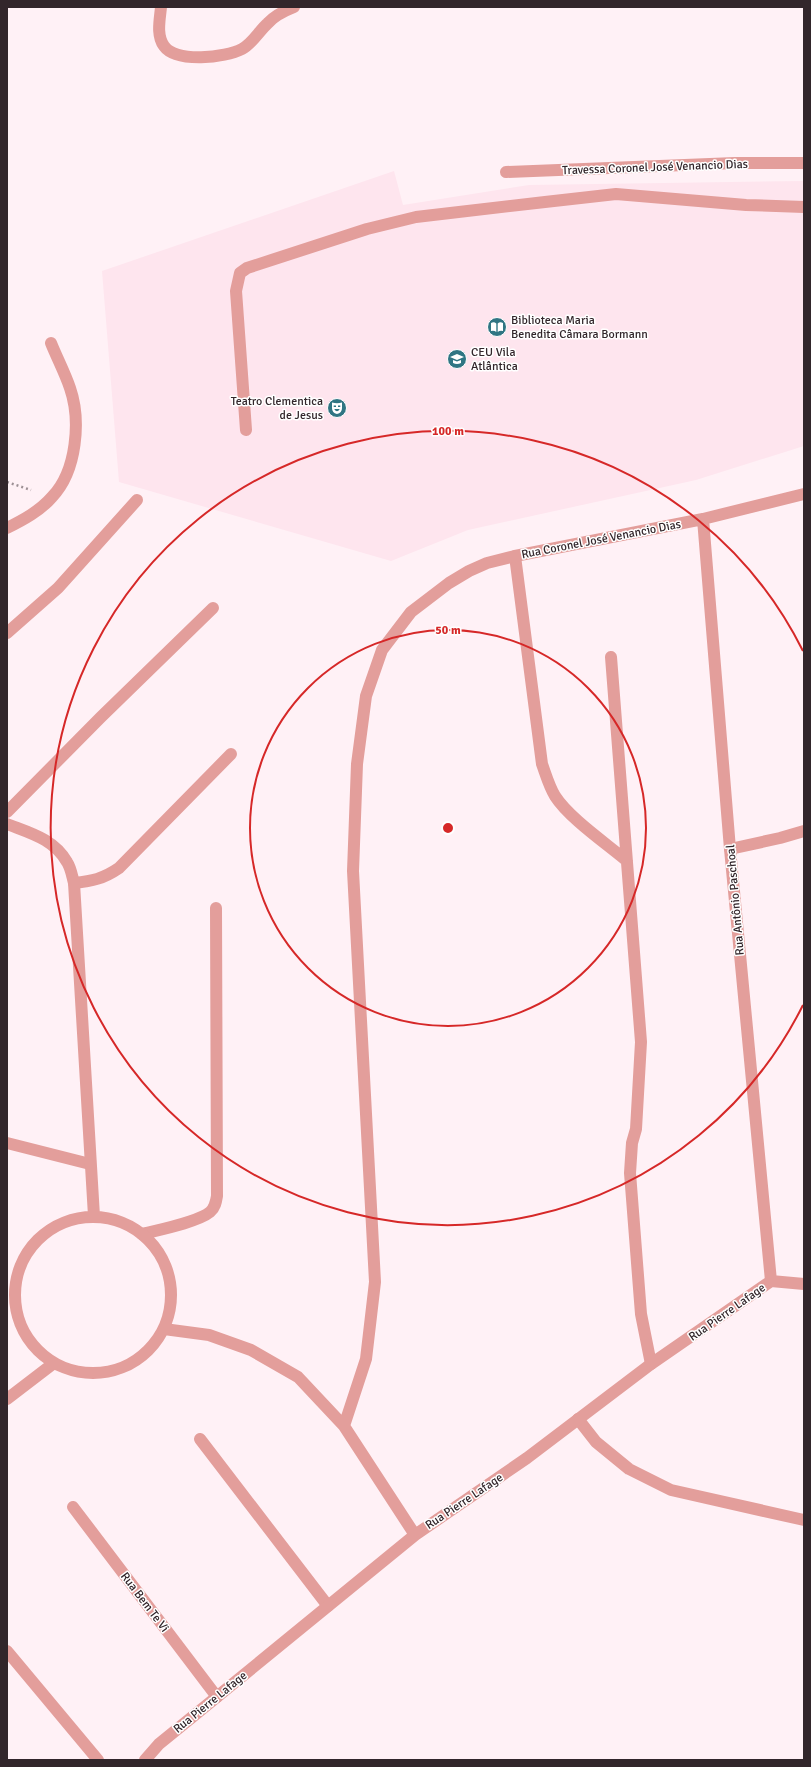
<svg xmlns="http://www.w3.org/2000/svg" width="811" height="1767" font-family="Signika,sans-serif">
<style>
.built{fill:#fee5ee}
.lines{fill:none;stroke-linecap:round;stroke-linejoin:round}
.path{stroke:#9d9095;stroke-width:2.5;stroke-dasharray:2 3;stroke-linecap:butt}
.lane{stroke:#e39e9b;stroke-width:12}
.street{stroke:#e39e9b;stroke-width:12}
.ring{fill:none;stroke:#d62828;stroke-width:2}
.labels{text-anchor:middle;stroke-width:3;stroke-linejoin:round;paint-order:stroke}
.street-label{font-size:12px;fill:#32262b;stroke:#fff}
.poi-label{font-size:12px;fill:#32262b;stroke:#fff;text-anchor:start}
.centre{fill:#d62828;stroke:#fff;stroke-width:2}
.ring-label{font-size:12px;text-anchor:middle;font-weight:bold;fill:#d62828;stroke:#fff;stroke-width:3;stroke-linejoin:round;paint-order:stroke}
</style>
<rect width="100%" height="100%" fill="#fff1f6"/>
<path class="built" d="M394,171L403,205L529,185L804,181V446L696,480L468,530L391,561L119,482L102,271Z"/>
<g class="lines">
<path class="path" d="M7,482L31,490"/>
<path class="lane" d="M506,172L735,163H804
M246,430L236,291L240,273L247,268L367,229L416,217L545,202L616,194L746,205L804,207
M515,556L542,764C546,775 549,786 555,796C569,818 607,844 627,861
M611,657L641,1042L636,1129L632,1143L630,1173L641,1314L651,1364
M7,812L101,717L213,608
M730,849L780,838L804,831
M74,883C92,881 103,879 119,868L231,754
M7,1143L90,1164
M142,1234C158,1230 198,1222 210,1212C215,1208 216,1202 217,1196L216,908
M578,1419L596,1442L629,1469L671,1490L804,1520
M200,1439L328,1606
M73,1507L217,1697
M7,1651L98,1760"/>
<path class="street" d="M161,7C160,19 156,35 164,46C176,63 225,58 242,49C253,43 259,31 268,23C275,15 284,11 294,7
M703,519L730,849L771,1281
M7,528C23,520 40,511 52,497C77,471 81,420 70,388C65,373 57,358 51,343
M7,633L58,588L137,500
M7,824C30,833 54,839 67,862C71,868 72,876 74,883L94,1216
M15 1295a78 78 0 1 1 156 0a78 78 0 1 1-156 0Z
M164,1329L209,1335L251,1350L298,1377L344,1426L415,1535
M7,1399L54,1363
M344,1426L366,1359L375,1282L353,871L357,764L366,696L382,650L411,612L449,583L469,571L487,563L515,556L703,519L804,494
M145,1760L159,1744L191,1718L415,1535L527,1458L651,1364L771,1281L804,1284"/>
</g>
<g class="ring">
<circle cx="448" cy="828" r="198"/>
<path d="M803 1005A397 397 0 1 1 803 651"/>
</g>
<defs>
<symbol id="library-disc" viewBox="-11 -11 22 22"><circle r="9.5" fill="#307583" stroke="#fff"/><path d="M-6-4Q-3-5.5-.7-3.5V5Q-3 3-6 4ZM6-4Q3-5.5 .7-3.5V5Q3 3 6 4Z" fill="#fff"/></symbol>
<symbol id="school-disc" viewBox="-11 -11 22 22"><circle r="9.5" fill="#307583" stroke="#fff"/><path d="M0-5L7-2L0 1L-7-2ZM-4 1L0 2.5L4 1V4Q0 6-4 4Z" fill="#fff"/></symbol>
<symbol id="theatre-disc" viewBox="-11 -11 22 22"><circle r="9.5" fill="#307583" stroke="#fff"/><path d="M-5-5.5Q0-4 5-5.5V0Q5 5 0 6Q-5 5-5 0ZM-3.3-2.5H-1v1.5H-3.3ZM1-2.5H3.3v1.5H1ZM-2.8 1Q0 5.5 2.8 1Z" fill="#fff"/></symbol>
</defs>
<g fill-rule="evenodd">
<use href="#library-disc" x="486" y="316" width="22" height="22"/>
<use href="#school-disc" x="446" y="348" width="22" height="22"/>
<use href="#theatre-disc" x="326" y="397" width="22" height="22"/>
</g>
<g class="labels">
<g class="street-label">
<text transform="translate(655 167) rotate(-2)" y="4">Travessa Coronel José Venancio Dias</text>
<text transform="translate(601 539) rotate(-11)" y="4">Rua Coronel José Venancio Dias</text>
<text transform="translate(735 900) rotate(-95)" y="4">Rua Antônio Paschoal</text>
<text transform="translate(727 1312) rotate(-35)" y="4">Rua Pierre Lafage</text>
<text transform="translate(464 1501) rotate(-34)" y="4">Rua Pierre Lafage</text>
<text transform="translate(145 1602) rotate(53)" y="4">Rua Bem Te Vi</text>
<text transform="translate(210 1702) rotate(-39)" y="4">Rua Pierre Lafage</text>
</g>
<g class="poi-label">
<text x="511" y="324">Biblioteca Maria<tspan x="511" dy="14">Benedita Câmara Bormann</tspan></text>
<text x="471" y="356">CEU Vila<tspan x="471" dy="14">Atlântica</tspan></text>
<text x="323" y="405" text-anchor="end">Teatro Clementica<tspan x="323" dy="14">de Jesus</tspan></text>
</g>
</g>
<circle cx="448" cy="828" r="6" class="centre"/>
<g class="ring-label">
<text x="448" y="435">100 m</text>
<text x="448" y="634">50 m</text>
</g>
<rect width="811" height="1767" fill="none" stroke="#32262b" stroke-width="16"/>
</svg>
